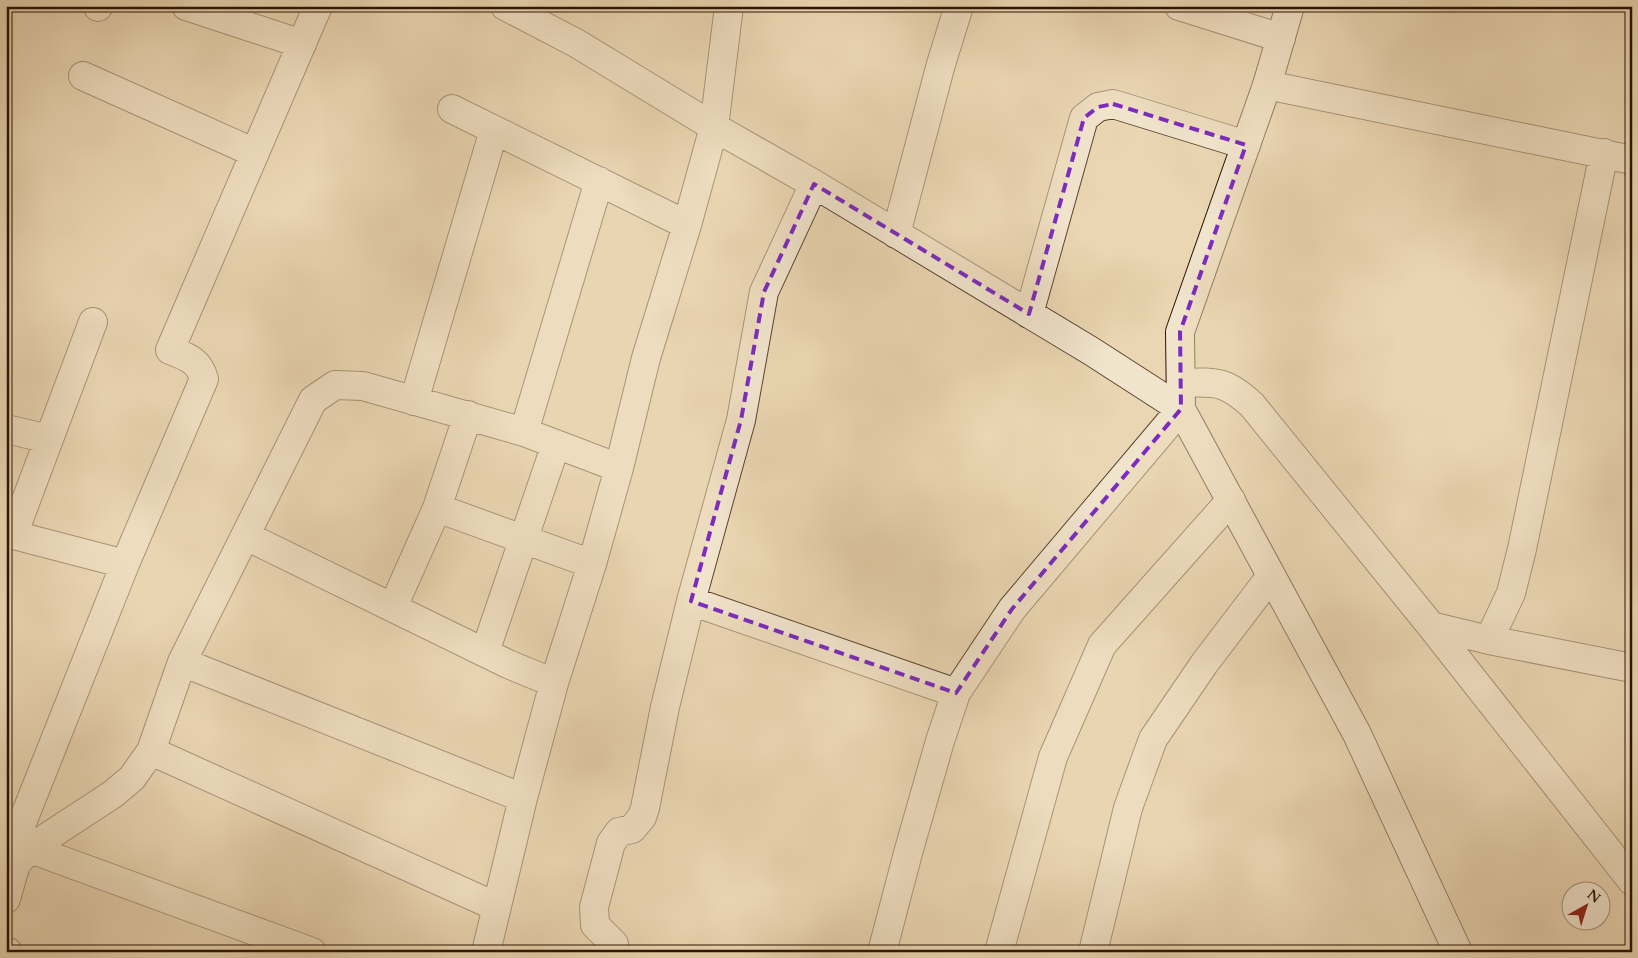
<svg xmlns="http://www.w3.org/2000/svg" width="1638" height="958" font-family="Cardo,serif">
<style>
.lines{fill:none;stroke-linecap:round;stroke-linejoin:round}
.street-casing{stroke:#5a442f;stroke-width:30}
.secondary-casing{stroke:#2a1303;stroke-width:30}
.street{stroke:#f1e4cd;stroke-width:28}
.secondary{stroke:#f1e4cd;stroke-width:28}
.marked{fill:none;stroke:#7b2cbf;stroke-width:4;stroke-dasharray:10 6;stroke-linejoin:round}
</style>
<rect width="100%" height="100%" fill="#ead6b2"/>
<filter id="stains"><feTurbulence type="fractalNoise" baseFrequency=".004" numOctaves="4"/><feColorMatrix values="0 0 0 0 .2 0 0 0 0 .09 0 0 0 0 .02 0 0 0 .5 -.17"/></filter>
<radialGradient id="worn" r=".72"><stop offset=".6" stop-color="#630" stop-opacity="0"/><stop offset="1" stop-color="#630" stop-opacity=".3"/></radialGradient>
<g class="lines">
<defs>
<path id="street" d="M186,6L302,44
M505,6L576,43L714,127L814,184L1091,351L1181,409L1012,609L956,693L940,741L908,853L882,952
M1179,6L1281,38
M98,7V6
M83,76L255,153
M1267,85L1632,160
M452,109L687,225
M896,234L941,64L959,6
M1029,314L1084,118L1098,107L1113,104L1246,145
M1181,383C1216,382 1225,380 1252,405L1431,626L1632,881
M414,401L494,130
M6,429L49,439
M524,432L599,181
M437,508L592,564
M6,533L125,564
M13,535L93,322
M246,536L508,664L554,683
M691,601L956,693
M393,607L437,508L468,415
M1431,626L1489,640L1632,668
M1489,640L1511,593L1522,549L1604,153
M485,652L556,444
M182,662L523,798
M151,751L497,907
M14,843L125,564L204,379C199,360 187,357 170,350L318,6
M17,844L312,952
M6,899L16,864L29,849L113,794L132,778L151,751L182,662L313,400L335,385L363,386L524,432L619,468
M6,951L8,952
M486,952L523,798L554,683L592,564L619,468L646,358L687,225L714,127L729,6
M615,952L614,944L595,925L594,907L611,843L619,832L632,829L642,817L645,808L665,707L691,601L741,420L764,292L814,184
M999,952L1053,757L1102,645L1231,500
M1093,952L1128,808L1153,739L1204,664L1271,576"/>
<path id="secondary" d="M1290,6L1267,85L1180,332L1181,409L1357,734L1458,952"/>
</defs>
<use href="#street" class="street-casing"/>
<use href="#secondary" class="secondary-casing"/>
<use href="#street" class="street"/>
<use href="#secondary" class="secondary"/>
</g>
<path d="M0 0H1638V958H0ZM1113,104L1246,145L1180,332L1181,409L1012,609L956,693L691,601L741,420L764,292L814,184L1029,314L1084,118L1098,107Z" fill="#ead6b2" fill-opacity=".55" fill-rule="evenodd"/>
<path class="marked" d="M1113,104L1246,145L1180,332L1181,409L1012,609L956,693L691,601L741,420L764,292L814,184L1029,314L1084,118L1098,107Z"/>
<rect width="1638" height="958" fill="none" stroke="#ead6b2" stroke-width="25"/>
<rect x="8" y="8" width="1623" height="943" fill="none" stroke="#2a1303" stroke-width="2.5"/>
<rect x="12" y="12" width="1613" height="933" fill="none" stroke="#2a1303"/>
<g transform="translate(1586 906) rotate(39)"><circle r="24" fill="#f1e4cd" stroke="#a1907c"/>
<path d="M0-4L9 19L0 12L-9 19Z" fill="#8f2418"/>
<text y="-8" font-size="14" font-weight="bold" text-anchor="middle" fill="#2a1303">N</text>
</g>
<rect width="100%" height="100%" filter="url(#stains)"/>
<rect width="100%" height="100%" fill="url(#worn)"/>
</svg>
